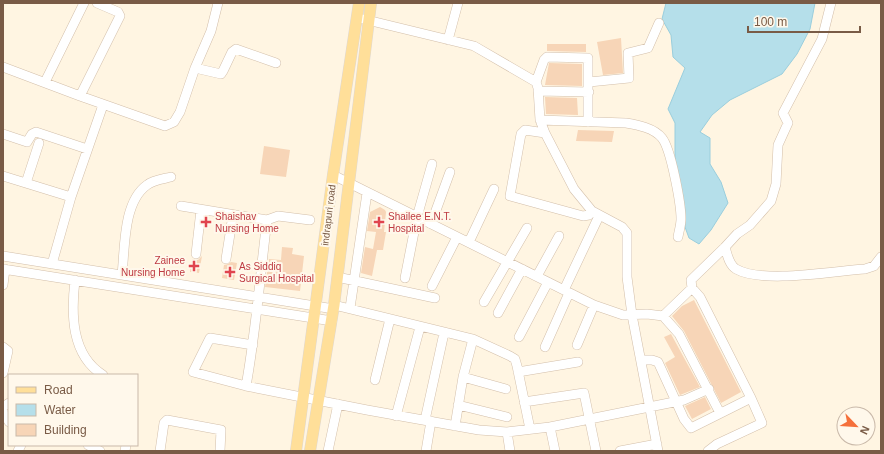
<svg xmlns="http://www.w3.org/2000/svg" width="884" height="454" font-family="Helvetica,sans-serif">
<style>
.water{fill:#b5dfea;stroke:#9acedd}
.building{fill:#f7d5b7}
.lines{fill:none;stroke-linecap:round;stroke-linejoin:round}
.minor-casing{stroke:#d3bfaa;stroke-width:10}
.major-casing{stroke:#dfd8d3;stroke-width:12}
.minor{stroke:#fff;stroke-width:9}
.major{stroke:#ffdf99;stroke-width:11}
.health-dot{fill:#e0444e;stroke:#fff8eb;stroke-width:1.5}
.labels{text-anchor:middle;stroke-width:4;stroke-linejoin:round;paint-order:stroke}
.street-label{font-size:10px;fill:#795b46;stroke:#fff8eb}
.health-label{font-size:10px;fill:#be3a42;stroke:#fff8eb;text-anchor:start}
</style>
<rect width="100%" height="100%" fill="#fff5e2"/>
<path class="water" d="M666,3H815L810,29L797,54L782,74L730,100L712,115L700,132L710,138V164L721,182L728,203L711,230L699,244L689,238L685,227L675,161V123L668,109L685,68L673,57L671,35L662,19Z"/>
<path class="building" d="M621,38L623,73L603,75L597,42Z
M547,44H586V52L547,51Z
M549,63L582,64V86L545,85Z
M545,97L577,98L578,115L546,114Z
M578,130L614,131L612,142L576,141Z
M264,146L290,150L286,177L260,174Z
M380,207L385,210L386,212L384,232H386L383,250H377L372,276L361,273L365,247L373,249L376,232L367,231L370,212Z
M282,247L293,248L292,254L304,256L300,291L265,287L269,259L281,260Z
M202,256L199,273L190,272L192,259L198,260Z
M231,262L237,263L234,280L222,278L224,265L228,264Z
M694,300L741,392L721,403L684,331L672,316L682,306Z
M671,334L700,387L680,395L665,363L675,357L664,337Z
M705,397L711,409L692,419L685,406Z"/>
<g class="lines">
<defs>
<path id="minor" d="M831,3L822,39L783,113L788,123L778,145L776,184L771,201L750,225L737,234L725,247C727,254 729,265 736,269C762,284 834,271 865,269L874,266L881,257
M363,19L474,46L536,82L538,88L540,120L545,133L574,189L592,211L622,227L627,233V277L632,315L658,451
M448,40L458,3
M3,67L80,96L120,16L118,12L97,3
M195,68L221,74L223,71L232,52L236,49L276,63
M45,82L84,3
M536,82L544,60L547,57L588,58V122
M589,82L629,78L628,53L648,48L659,23
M538,91L589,92
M80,96L165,126L174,122L180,112L195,68L211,31L218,3
M540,120L626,123C638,125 654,128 662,138C671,149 681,204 681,219C681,225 679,231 678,237
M545,133L525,130L521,134L510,196L583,216L589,215L592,211
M3,134L27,142L32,134L36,132L87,149
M333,175L594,305L623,315L647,314L663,316L692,288L700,297L751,398L691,428L684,419L658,362L652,360H641
M3,176L71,197L103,105
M26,183L39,143
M181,206L267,220C260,276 256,331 246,386
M267,220L278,216L310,220
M431,224L450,172
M469,242L494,189
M196,254L201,210
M3,256L334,309
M226,259L233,215
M52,264L71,197
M3,269L332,321
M122,275C125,247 123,202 147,185C153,180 163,179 171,177
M537,276L559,236
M337,277L435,298
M405,278L417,217L432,164
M75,280C71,314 71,355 103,375
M3,285L5,269
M432,286L457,237
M692,288L691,280L725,247
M564,290L599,216
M484,302L527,228
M334,305L473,339L510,356L515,359L517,366L530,429
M350,308L367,193
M498,313L522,269
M663,316L679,334L720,413
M519,337L548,282
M253,345L210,338L193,372L246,386L367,410L479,430L507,432L550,427L684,400L709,389
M577,345L594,305
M3,347L8,351L3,373
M545,347L569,293
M518,372L578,362
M463,377L506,389
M375,380L390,319
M524,402L584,393L596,451
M458,405L507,417
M3,407L9,403
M3,412L9,422
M396,416L420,327
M425,420L444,333
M455,426L463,377L473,339
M550,427L555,451
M507,432L510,451
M88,445L100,451
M18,451L21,445
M125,451L126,445
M160,451L164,423L167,420L221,430L220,451
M328,451L338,404
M426,451L431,421
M620,451L657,444
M708,451L717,444L762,423L751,398"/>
<path id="major" d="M296,451L333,175L359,3
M310,451L334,305L371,3"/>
</defs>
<use href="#minor" class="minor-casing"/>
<use href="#major" class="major-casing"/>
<use href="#minor" class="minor"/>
<use href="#major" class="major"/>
</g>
<g class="health-dot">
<path d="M204 216h4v4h4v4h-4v4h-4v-4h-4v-4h4z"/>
<path d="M377 216h4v4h4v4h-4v4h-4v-4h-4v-4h4z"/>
<path d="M192 260h4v4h4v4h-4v4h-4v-4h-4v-4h4z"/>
<path d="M228 266h4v4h4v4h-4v4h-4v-4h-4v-4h4z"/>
</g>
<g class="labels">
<g class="street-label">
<text transform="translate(328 215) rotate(-83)" y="4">indrapuri road</text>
</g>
<g class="health-label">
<text x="215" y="220">Shaishav<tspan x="215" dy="12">Nursing Home</tspan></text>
<text x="388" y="220">Shailee E.N.T.<tspan x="388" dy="12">Hospital</tspan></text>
<text x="185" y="264" text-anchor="end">Zainee<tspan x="185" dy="12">Nursing Home</tspan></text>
<text x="239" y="270">As Siddiq<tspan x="239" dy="12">Surgical Hospital</tspan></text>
</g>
</g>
<rect width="884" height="454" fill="none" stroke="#795b46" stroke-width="8"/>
<rect x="8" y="374" width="130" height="72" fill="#fff8eb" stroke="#c9b9a9"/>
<rect x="16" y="387" width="20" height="6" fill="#ffdf99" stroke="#c9b9a9"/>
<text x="44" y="394" font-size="12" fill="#795b46">Road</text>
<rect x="16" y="404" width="20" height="12" fill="#b5dfea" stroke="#c9b9a9"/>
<text x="44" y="414" font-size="12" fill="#795b46">Water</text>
<rect x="16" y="424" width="20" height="12" fill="#f7d5b7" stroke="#c9b9a9"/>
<text x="44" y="434" font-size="12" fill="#795b46">Building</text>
<g transform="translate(856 426) rotate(115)"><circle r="19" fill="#fff8eb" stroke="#c9b9a9"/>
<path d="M0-3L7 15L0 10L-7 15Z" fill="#f5703b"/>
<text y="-6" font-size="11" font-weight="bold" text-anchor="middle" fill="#795b46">N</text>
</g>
<path d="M748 26v6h112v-6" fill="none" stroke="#795b46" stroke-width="2"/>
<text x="754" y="26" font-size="12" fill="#795b46" stroke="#fff8eb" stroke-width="3" paint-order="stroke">100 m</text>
</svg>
